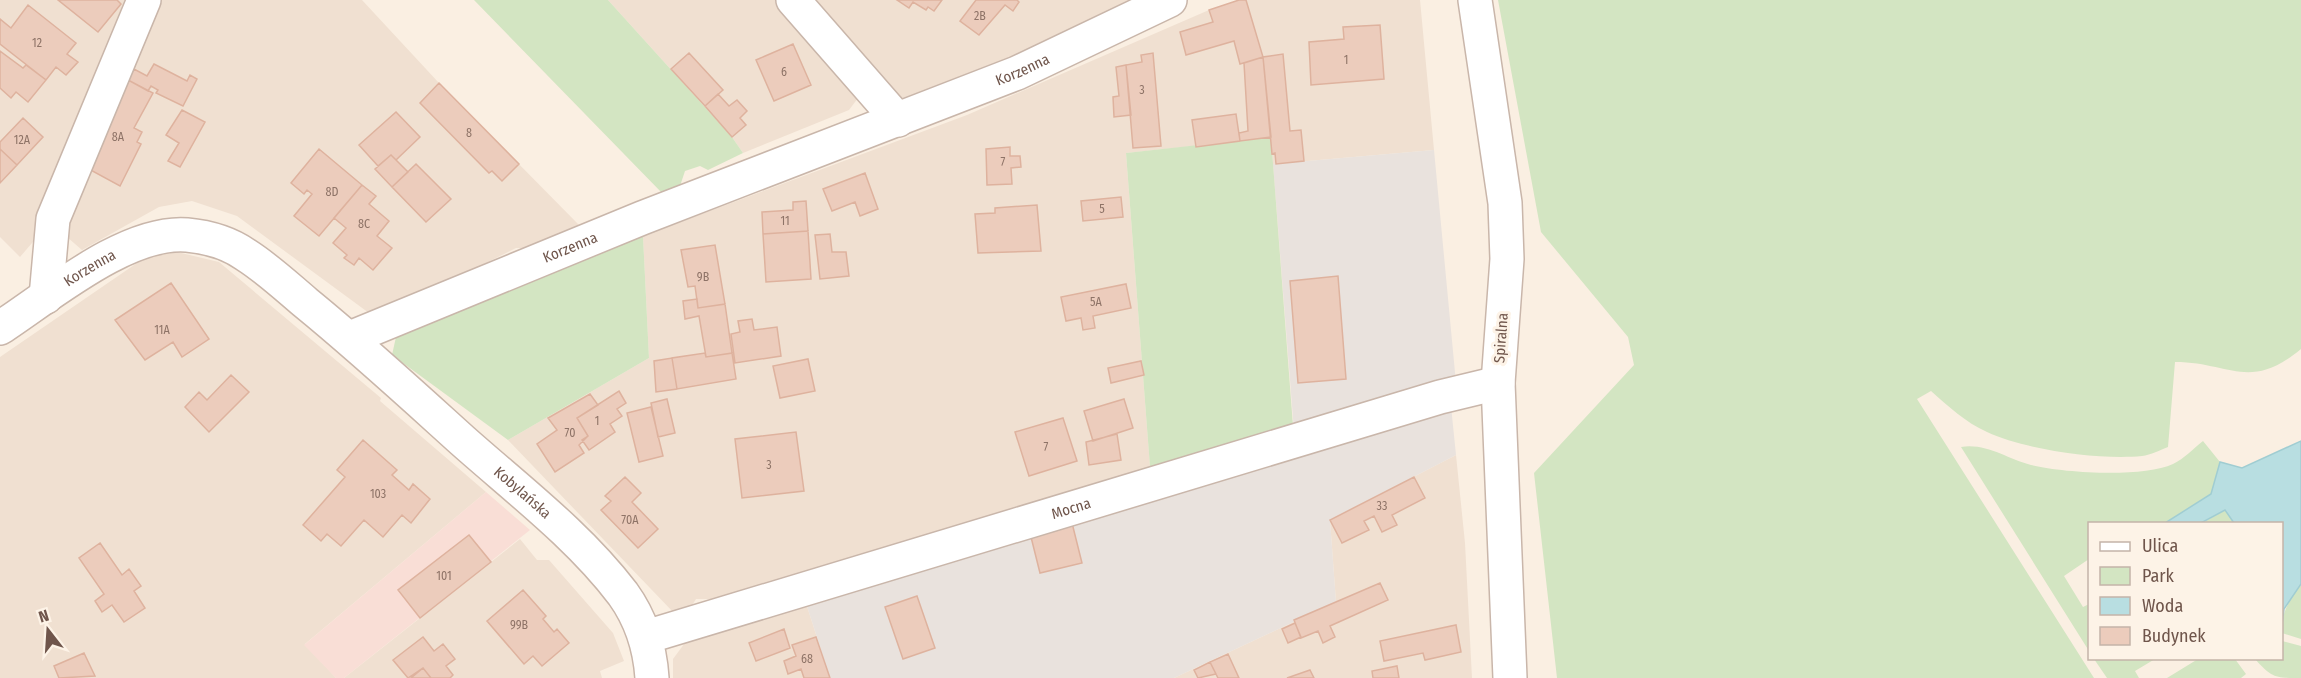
<svg xmlns="http://www.w3.org/2000/svg" width="2301" height="678" font-family="'Fira Sans Condensed',sans-serif">
<style>
.residential{fill:#f0e0d1}
.commercial{fill:#f9ded6}
.industrial{fill:#e9e2dd}
.green{fill:#d3e5c2}
.water{fill:#b8dee1;stroke:#a0cdd2;stroke-width:1.5}
.building{fill:#ecccbc;stroke:#deb29e;stroke-width:1.5}
.lines{fill:none;stroke-linecap:round;stroke-linejoin:round}
.minor-casing{stroke:#c9b6aa;stroke-width:36}
.minor{stroke:#fff;stroke-width:33}
.labels{text-anchor:middle;stroke-width:6;stroke-linejoin:round;paint-order:stroke}
.number-label{font-size:12px;fill:#8e7367}
.street-label{font-size:15px;fill:#6f554b;stroke:#fdf3e7}
</style>
<rect width="100%" height="100%" fill="#faefe2"/>
<path class="residential" d="M0,0H132L38,236L20,257L0,237Z
M160,0H362L439,83L579,225L528,248H516L472,270L369,313L237,216L192,201L159,207L82,250L67,237V212Z
M608,0H781L861,94L849,110L743,153L732,137Z
M806,0H1131L1095,21L1014,60L912,99L896,98Z
M1239,0H1420L1434,150L1273,164L1271,138L1126,153L1150,467L728,599H696L691,607L674,613L508,440L649,358L643,236L967,115L1209,10Z
M177,252L219,262L381,398L380,401L486,492L305,644L336,678H0V357L137,263L156,254Z
M1456,455L1465,543L1472,678H1174L1336,602L1330,520Z
M520,539L537,560H549L613,633L624,661L600,671L602,678H344Z
M805,600L830,678H673V659L690,636Z"/>
<path class="commercial" d="M486,492L530,530L344,678H336L304,645Z"/>
<path class="industrial" d="M1434,150L1456,383L1294,431L1273,164Z
M1451,406L1456,455L1330,520L1336,602L1174,678H830L805,600Z"/>
<path class="green" d="M474,0H608L732,137L743,153L708,170L700,166L685,171L680,186L662,193Z
M1498,0H2301V349C2249,392 2230,362 2175,362L2168,447C2160,450 2151,455 2142,456C2099,460 2026,450 1987,432C1965,422 1949,407 1931,391L1917,399L2094,678H1557L1534,473L1634,365L1628,337L1541,232Z
M1271,137L1293,426L1150,467L1126,153Z
M643,236L649,358L508,440L392,355L396,337Z
M2203,441L2220,462L2211,494L2165,523L2090,524L2089,559L2064,576L2083,607L2089,604V651L1961,447C1987,443 2007,459 2031,465C2064,473 2143,478 2173,464C2184,459 2194,448 2203,441Z
M2225,510L2234,523L2201,524Z
M2301,584V639L2282,633C2281,612 2289,601 2301,584Z
M2282,641L2301,646V678C2275,678 2272,678 2255,659L2282,658Z
M2094,659H2155L2135,671L2139,678H2107Z
M2198,659H2235L2246,674L2241,678H2167Z"/>
<path class="water" d="M2301,441V584L2284,609L2282,625V524L2234,523L2225,510L2201,523H2165L2211,494L2220,462L2242,468Z"/>
<path class="building" d="M58,0H117L121,4L98,32Z
M897,0H942L934,11L928,7L926,10L913,2L909,8Z
M976,0H1017L1019,2L1013,11L1005,5L979,35L960,21Z
M1239,0H1246L1263,57L1240,64L1234,41L1186,55L1180,32L1213,22L1209,10Z
M28,5L76,43L67,54L78,62L66,75L56,67L46,80L0,44V19L11,28Z
M1380,25L1384,79L1311,85L1309,42L1344,39L1343,27Z
M793,44L811,85L774,101L756,60Z
M0,51L23,68L26,65L46,80L28,102L16,92L11,98L0,88Z
M689,53L723,90L705,106L671,69Z
M1153,53L1161,146L1133,148L1126,65L1142,62L1141,55Z
M1283,54L1290,131L1301,130L1304,161L1276,164L1275,153L1272,154L1263,57Z
M1263,57L1271,137L1240,141L1239,133L1248,131L1244,63Z
M154,64L187,81L190,75L197,79L183,106L156,93L158,90L151,86L148,91L128,80L134,69L147,76Z
M1126,65L1131,115L1114,117L1113,97L1119,96L1116,67Z
M128,80L153,93L134,128L142,132L137,142L141,144L120,186L85,167Z
M439,83L519,164L502,181L492,171L489,173L420,103Z
M718,94L729,106L737,100L747,111L740,118L746,125L732,137L705,106Z
M182,110L205,122L180,167L168,161L179,143L166,135Z
M396,112L420,137L396,160L391,155L378,166L359,145Z
M1236,114L1240,141L1196,147L1192,120Z
M23,118L43,137L17,165L0,149V142Z
M1010,147V156H1020L1021,167L1011,168L1012,184L987,185L986,149Z
M0,149L17,165L0,183Z
M319,149L362,185L319,236L294,216L312,194L307,190L304,194L291,183Z
M391,155L408,172L392,187L375,169Z
M416,164L451,199L426,222L392,187Z
M865,173L878,209L860,216L855,202L832,211L823,189Z
M362,185L376,196L369,204L389,221L377,236L392,248L373,270L359,258L354,265L344,258L347,255L333,243L346,228L334,218Z
M1121,197L1123,217L1083,221L1081,201Z
M806,201L808,231L763,234L762,212L793,210V202Z
M1037,205L1041,251L978,253L975,214L995,213V208Z
M808,231L811,279L766,282L763,234Z
M830,234L832,252H846L849,276L820,279L815,235Z
M715,245L725,304L698,308L695,286L688,287L681,250Z
M1338,276L1346,379L1298,383L1290,281Z
M171,283L209,339L182,357L173,342L145,360L115,320Z
M1126,284L1131,308L1093,316L1095,328L1083,330L1081,318L1066,321L1061,297Z
M697,299L698,308L725,304L732,353L706,357L699,316L685,319L683,301Z
M752,319L754,330L777,327L781,356L735,363L731,334L740,332L738,321Z
M705,353L706,357L732,353L736,379L677,389L672,358Z
M672,358L677,389L656,392L654,361Z
M808,359L815,391L780,398L773,366Z
M1141,361L1144,375L1111,383L1108,368Z
M231,375L249,392L209,432L185,407L199,392L207,400Z
M619,391L626,403L617,409L622,416L610,424L615,432L589,450L582,440L588,436L577,418Z
M590,394L598,405L577,418L588,436L579,445L584,453L555,472L537,444L557,430L548,418Z
M667,399L675,433L658,437L651,403Z
M1124,399L1133,428L1093,441L1084,411Z
M651,407L663,456L639,462L627,413Z
M1063,418L1077,461L1029,476L1015,432Z
M796,432L804,491L742,498L735,439Z
M1117,434L1121,460L1089,465L1086,442Z
M363,440L397,470L392,475L409,490L413,484L430,499L411,523L402,515L383,537L364,520L341,546L327,534L321,541L303,525L345,477L337,470Z
M625,477L641,493L632,502L658,529L638,548L601,510L611,501L605,496Z
M1414,477L1425,498L1392,515L1397,525L1382,532L1374,516L1364,521L1369,530L1342,543L1330,520Z
M1072,523L1082,563L1040,573L1030,533Z
M469,535L491,562L420,618L398,590Z
M100,543L122,575L129,569L141,586L134,591L145,608L124,622L112,605L102,612L95,601L104,594L79,558Z
M1380,583L1388,600L1330,626L1335,637L1323,643L1318,631L1301,638L1294,620Z
M523,590L546,616L543,619L554,632L557,629L569,643L542,666L533,656L524,664L487,621Z
M917,596L935,648L903,659L885,607Z
M1295,623L1301,637L1288,643L1282,629Z
M1456,625L1461,652L1425,660L1423,653L1384,661L1380,641Z
M784,629L790,648L756,661L749,643Z
M423,637L434,651L443,644L455,659L446,666L453,675L450,678H431L423,668L408,678L393,660Z
M816,637L830,678H804L801,669L788,674L784,661L796,656L792,645Z
M84,653L95,676L59,678L54,666Z
M1228,654L1239,678H1218L1210,662Z
M1210,662L1216,674L1198,678L1194,670Z
M1397,666L1399,678H1373L1372,671Z
M423,668L431,678H411Z
M1310,670L1314,678H1287Z"/>
<g class="lines">
<defs>
<g id="minor">
<path d="M793,0L898,120"/>
<path d="M1475,0L1505,203L1507,259L1498,383L1510,678"/>
<path d="M46,297L53,219L144,0"/>
<path id="s1" d="M0,328C49,296 127,230 187,235C208,237 229,243 246,255C268,269 287,287 306,303C360,347 411,394 463,441C517,489 579,536 623,594C641,619 650,647 652,678"/>
<path id="s2" d="M350,338L642,218L1017,73L1170,0"/>
<path id="s3" d="M646,637L1440,397L1498,383"/>
</g>
</defs>
<use href="#minor" class="minor-casing"/>
<use href="#minor" class="minor"/>
</g>
<g class="labels">
<g class="number-label">
<text x="980" y="20">2B</text>
<text x="37" y="47">12</text>
<text x="1346" y="64">1</text>
<text x="784" y="76">6</text>
<text x="1142" y="94">3</text>
<text x="469" y="137">8</text>
<text x="118" y="141">8A</text>
<text x="22" y="144">12A</text>
<text x="1003" y="166">7</text>
<text x="332" y="196">8D</text>
<text x="1102" y="213">5</text>
<text x="785" y="225">11</text>
<text x="364" y="228">8C</text>
<text x="703" y="281">9B</text>
<text x="1096" y="306">5A</text>
<text x="162" y="334">11A</text>
<text x="597" y="425">1</text>
<text x="570" y="437">70</text>
<text x="1046" y="451">7</text>
<text x="769" y="469">3</text>
<text x="378" y="498">103</text>
<text x="1382" y="510">33</text>
<text x="630" y="524">70A</text>
<text x="444" y="580">101</text>
<text x="519" y="629">99B</text>
<text x="807" y="663">68</text>
</g>
<g class="street-label">
<text dy="5" stroke="none"><textPath href="#s2" startOffset="724">Korzenna</textPath></text>
<text dy="5" stroke="none"><textPath href="#s2" startOffset="238">Korzenna</textPath></text>
<text dy="5" stroke="none"><textPath href="#s1" startOffset="108">Korzenna</textPath></text>
<text transform="translate(1501 338) rotate(-86)" y="5">Spiralna</text>
<text dy="5" stroke="none"><textPath href="#s1" startOffset="640">Kobylańska</textPath></text>
<text dy="5" stroke="none"><textPath href="#s3" startOffset="444">Mocna</textPath></text>
</g>
</g>
<rect x="2088" y="522" width="195" height="138" fill="#fdf3e7" stroke="#c4b4a9" stroke-width="1.5"/>
<rect x="2100" y="542" width="30" height="9" fill="#ffffff" stroke="#c4b4a9" stroke-width="1.5"/>
<text x="2142" y="552" font-size="18" fill="#6f554b">Ulica</text>
<rect x="2100" y="567" width="30" height="18" fill="#d3e5c2" stroke="#c4b4a9" stroke-width="1.5"/>
<text x="2142" y="582" font-size="18" fill="#6f554b">Park</text>
<rect x="2100" y="597" width="30" height="18" fill="#b8dee1" stroke="#c4b4a9" stroke-width="1.5"/>
<text x="2142" y="612" font-size="18" fill="#6f554b">Woda</text>
<rect x="2100" y="627" width="30" height="18" fill="#ecccbc" stroke="#c4b4a9" stroke-width="1.5"/>
<text x="2142" y="642" font-size="18" fill="#6f554b">Budynek</text>
<g transform="translate(48 630) rotate(343)" stroke="#fdf3e7" stroke-width="4.5" paint-order="stroke">
<path d="M0-4.5L10 22L0 15L-10 22Z" fill="#6f554b"/>
<text y="-9" font-size="16" font-weight="bold" text-anchor="middle" fill="#6f554b">N</text>
</g>
</svg>
